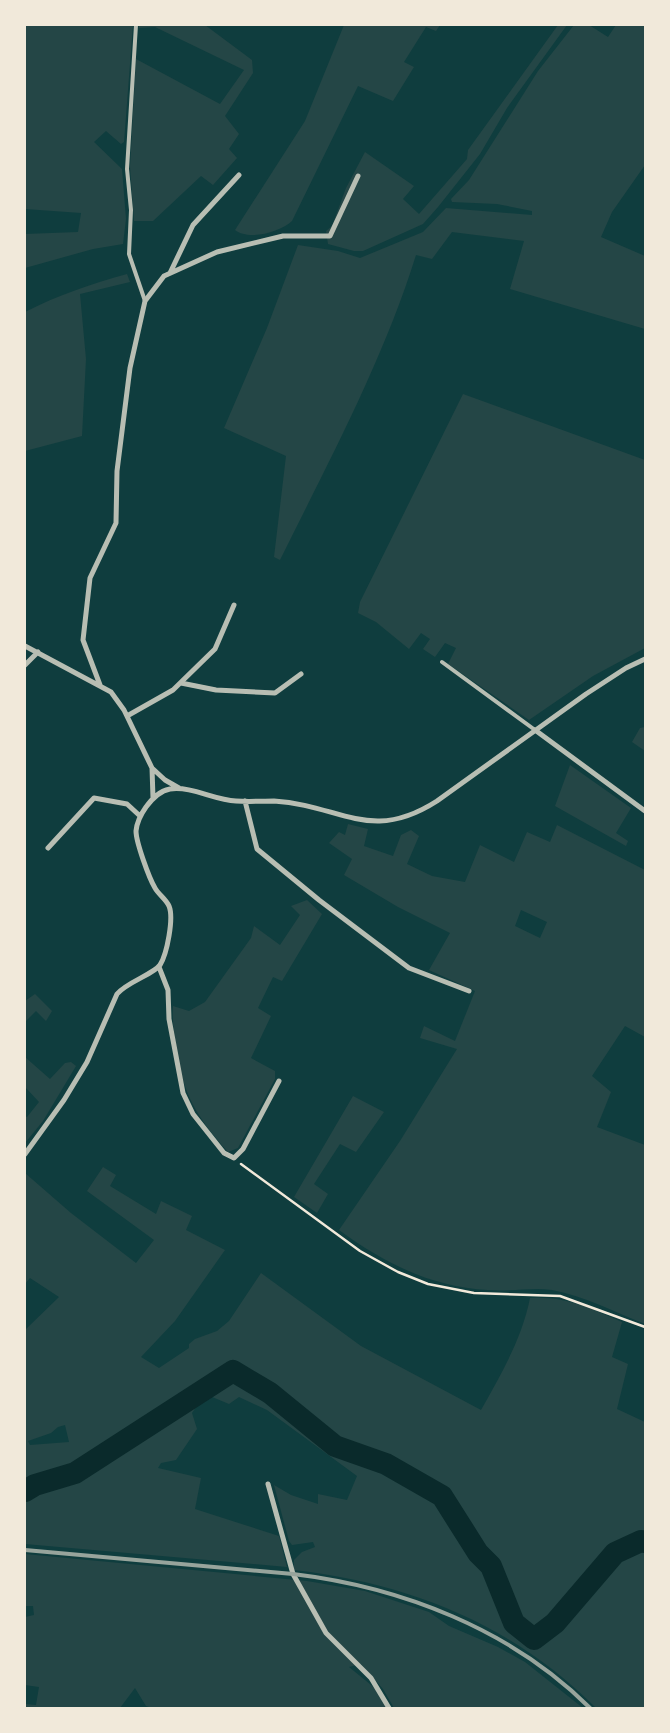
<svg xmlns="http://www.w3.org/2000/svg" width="670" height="1733" font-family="Quicksand,sans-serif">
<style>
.green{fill:#244646;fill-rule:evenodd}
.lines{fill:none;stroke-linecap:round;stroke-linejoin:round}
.river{stroke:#0a2a2b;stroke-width:22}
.path{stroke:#f1e9da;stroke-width:2.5}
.service{stroke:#b8beb3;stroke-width:4}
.minor{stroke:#b8beb3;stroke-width:5}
.rail{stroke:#97a49c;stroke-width:4}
</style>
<rect width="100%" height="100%" fill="#0f3d3e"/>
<path class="green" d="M25,25H133L124,142L121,144L106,131L94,142L122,169L126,219L123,244L93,249L25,268V234L78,232L81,213L25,209Z
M139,25H205L252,60L253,73L225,116L239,134L229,149L237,158L213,185L201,176L153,221H134L130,167L136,59L220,104L244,70L155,27L139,28Z
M344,25H440L436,31L426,27L404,62L414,67L393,101L358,86L292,221C280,232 249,241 235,230L305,121Z
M558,25H567L507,108L480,154L438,207L423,224L363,251H354L328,244L326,231L332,226L346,188L365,152L414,186L403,199L419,214L467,159L468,150Z
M574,25H589L608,37L616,25H645V165L612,212L601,237L645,256V329L510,289L524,241L452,232L432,259L416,255C383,361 329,461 280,560L274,557L286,456L224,428L267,328L298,245L338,251L360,258L423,232L446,208L532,215V211L497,204L452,202L451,199L469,180L538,71Z
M127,274L130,282L80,294L86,359L82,436L25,451V312C58,295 91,284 127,274Z
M463,394L645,460V648L593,676L529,720L448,664L456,648L445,643L435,657L423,649L430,639L421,633L409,649L376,622L358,613L360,602Z
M645,727V751L632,742L640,728Z
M570,765L631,808L616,833L628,841L626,846L555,806Z
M348,824L368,829L364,846L393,856L401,835L411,830L419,836L407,864L432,876L465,882L480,845L514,862L527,832L550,842L557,825L645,870V1037L625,1026L592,1076L611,1092L597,1127L645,1145V1324C614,1312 585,1296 552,1290C532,1287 509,1292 488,1290C431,1287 384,1263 339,1230L400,1141L457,1049L420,1038L424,1026L455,1041L475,991L429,970L450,933L398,907L344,875L352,859L329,843L339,832L345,835ZM521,910L547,922L540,938L515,926Z
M307,900L322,914L282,981L273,977L258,1008L271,1016L251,1058L275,1071V1079L238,1148L228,1152C196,1116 183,1095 176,1047C174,1033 172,1020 173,1006L189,1011L205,1002L251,938L254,926L280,945L300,915L291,906Z
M35,994L52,1011L46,1021L36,1011L25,1022V1001Z
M25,1057L50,1079L65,1063L71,1062L76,1066L43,1121L25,1143V1116L27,1117L39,1102L25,1087Z
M353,1096L384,1112L356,1152L340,1144L314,1184L328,1194L317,1213L294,1197Z
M103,1167L116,1175L110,1186L156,1214L161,1201L192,1216L186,1230L225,1250L175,1321L141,1357L159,1368L189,1348V1344L195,1339L217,1331L229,1321L261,1273L361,1346L481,1410C501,1374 522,1339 530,1298C566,1296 590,1308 622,1322L612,1357L628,1364L617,1409L645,1422V1708H596C514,1625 409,1583 294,1570V1560L302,1552L315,1547L313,1542L292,1545L289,1541L274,1485L291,1495L318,1504V1494L347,1500L357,1476L267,1410L239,1397L229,1404L205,1394L192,1413L197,1429L176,1460L161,1463L158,1468L201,1478L195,1509L279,1536L287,1567L25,1544V1330L59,1297L30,1278L25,1284V1173L71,1213L136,1263L154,1240L87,1191ZM65,1425L69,1442L30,1445L28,1441L51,1433L58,1427Z
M25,1554L307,1581L365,1591L429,1612L449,1626L498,1647L525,1662L583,1708H394L383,1689L361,1664L349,1667L376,1689L387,1708H152L146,1706L135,1688L120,1708H25V1704L36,1705L39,1687L25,1685V1617L34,1615L33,1606H25Z"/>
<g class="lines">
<path class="river" d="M25,1491L35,1485L75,1473L233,1371L270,1393L335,1446L386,1464L442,1496L478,1553L491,1566L514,1623L534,1639L555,1623L615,1553L641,1541L645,1542"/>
<path class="path" d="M241,1164L360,1251L398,1272L428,1284L474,1293L560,1296L645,1327"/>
<path class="service" d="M136,25L127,169L131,210L129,254L145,301
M442,662L535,730"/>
<path class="minor" d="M170,273L193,225L239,175
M25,646L111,692L124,710L152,768L165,780L179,788
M25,665L38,652
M181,683L216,690L275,693L301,674
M100,685L83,640L90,578L116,523L117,471L130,368L145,301L164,276L217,252L283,236H330L358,176
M127,716L173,690L215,649L234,605
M535,730L645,811
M152,768L153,798
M245,801L257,849L319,900L409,968L469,991
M48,848L94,798L127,804L140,816
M159,967L168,990L169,1019L183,1093L193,1114L224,1153L234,1158L243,1149L279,1081
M25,1154L64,1100L87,1062L117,994C127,982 154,974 160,965C167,954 174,918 169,906C166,899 158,894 155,888C149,878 136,842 136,831C137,821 141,814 146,807C152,799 159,791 170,789C192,786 214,800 236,801C249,802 261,801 274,801C341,805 370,844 437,801L586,694L626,668L645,659
M268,1484L293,1574L326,1633L371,1678L389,1708"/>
<path class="rail" d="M25,1550L293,1574C401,1587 511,1629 590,1708"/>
</g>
<rect width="670" height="1733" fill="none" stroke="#f1e9da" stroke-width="52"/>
</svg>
